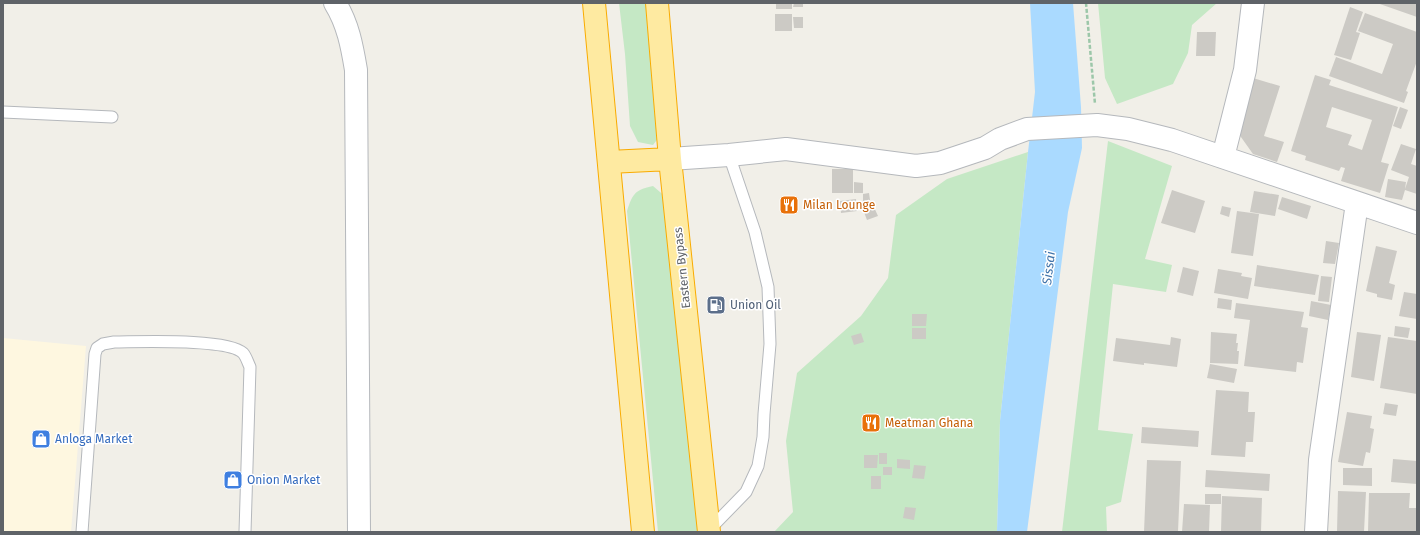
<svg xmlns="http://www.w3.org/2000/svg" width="1420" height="535" font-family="'Fira Sans',sans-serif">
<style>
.commercial{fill:#fef7e0}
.green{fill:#c5e8c5}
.water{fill:#aadaff}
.building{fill:#cccac5;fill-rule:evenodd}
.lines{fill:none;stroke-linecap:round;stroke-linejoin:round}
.service-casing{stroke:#b5b8bc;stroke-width:13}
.minor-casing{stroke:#b5b8bc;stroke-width:24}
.trunk-casing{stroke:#f9ab00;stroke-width:24}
.path{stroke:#9cc7a9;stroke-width:2.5;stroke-dasharray:4 2;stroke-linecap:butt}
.service{stroke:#fff;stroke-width:11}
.minor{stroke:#fff;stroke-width:22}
.trunk{stroke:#feeaa1;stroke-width:22}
.labels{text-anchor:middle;stroke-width:3;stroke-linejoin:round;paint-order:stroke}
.food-label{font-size:12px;fill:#c56008;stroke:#fff;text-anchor:start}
.street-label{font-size:12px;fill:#5f6368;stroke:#fff}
.service-label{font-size:12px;fill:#4e5e75;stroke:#fff;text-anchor:start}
.shop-label{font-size:12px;fill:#366cbe;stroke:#fff;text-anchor:start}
.water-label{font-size:13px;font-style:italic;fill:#4174aa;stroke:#fff}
</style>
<rect width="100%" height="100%" fill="#f1efe8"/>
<path class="commercial" d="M3,338L86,346L71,532H3Z"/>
<path class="green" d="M619,3H648L662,133L653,145L638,142L630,126L625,54Z
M1098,3H1217L1192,25L1188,53L1173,84L1117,104L1105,78Z
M1108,141L1172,166L1145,259L1172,265L1166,292L1113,284L1098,430L1133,434L1121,502L1106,507L1107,532H1062Z
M1028,152L1000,421L997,532H774L793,512L786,441L797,373L861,316L888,278L896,215L947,179Z
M653,186L667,198L699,532H658L627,211C633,193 635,190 653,186Z"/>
<path class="water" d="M1030,3H1073L1081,107L1082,148L1068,212L1027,532H997L1000,421L1028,152L1035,92Z"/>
<path class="building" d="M776,3H792V9H776Z
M794,3H803V7H793Z
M1377,3H1417V17Z
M1350,7L1363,12L1356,32L1360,33L1351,60L1334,55Z
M1365,13L1417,32V61L1406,91L1408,92L1404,103L1329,76L1336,57L1382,74L1393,44L1358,31Z
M775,14H792V31H775Z
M793,17H803V28H794Z
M1197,32H1216L1215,56H1196Z
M1315,75L1331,80L1329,85L1398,107L1381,162L1389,164L1380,193L1341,181L1345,168L1341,167L1339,171L1305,160L1306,156L1291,151ZM1332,107L1372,120L1362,150L1348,145L1352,135L1326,127Z
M1253,78L1280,86L1264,136L1284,142L1277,162L1253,154L1236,130Z
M1400,107L1408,110L1401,129L1393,126Z
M1401,144L1416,149L1411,164L1417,166V194L1405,190L1402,200L1385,197L1388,179L1406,182L1405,189L1409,177L1391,170Z
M832,169H853V193H832Z
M854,182L863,183V193H854Z
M1172,190L1205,201L1195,233L1161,223Z
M1254,191L1279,195L1275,216L1250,212Z
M869,193L870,200L863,201V194Z
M1282,197L1311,206L1307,219L1278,209Z
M856,199L857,211L841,213L840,201Z
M872,203L878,216L867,220L862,207Z
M1222,206L1231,208L1229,217L1220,214Z
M1237,211L1259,214L1253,256L1231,253Z
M1326,241L1339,243L1335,264L1323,263Z
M1376,246L1397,251L1389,283L1395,285L1392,300L1377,297V294L1366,291Z
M1257,265L1319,275L1315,295L1254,286Z
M1183,267L1199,271L1193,296L1177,292Z
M1218,269L1242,273L1241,276L1252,278L1248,299L1214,293Z
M1321,276L1332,277L1329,302L1318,301Z
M1404,292L1417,294V319L1399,316Z
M1218,298L1232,300L1231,310L1217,308Z
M1311,301L1331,305L1328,320L1309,316Z
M1236,303L1304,312L1301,327L1308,328L1303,363L1297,362L1296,372L1244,366L1250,320L1234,318Z
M912,314H927L926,326H912Z
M1395,326L1410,328L1408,338L1394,336Z
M912,328H926V339H912Z
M1211,332L1237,334L1236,343H1238L1237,351H1239L1238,364L1210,363Z
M1357,332L1381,335L1374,381L1351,377Z
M861,333L864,342L854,345L851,336Z
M1171,337L1181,339L1177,367L1144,363V365L1113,361L1116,338L1170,345Z
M1388,337L1417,341V394L1380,388Z
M1210,364L1237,369L1234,383L1207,378Z
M1216,390L1249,392L1248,412H1255L1253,442H1246L1245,457L1211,455Z
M1385,403L1398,405L1396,416L1383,414Z
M1347,412L1372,416L1370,428L1374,429L1370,453L1366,452L1363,466L1338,462Z
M1142,427L1199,431L1198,447L1141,443Z
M879,453H887V464H879Z
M864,455H878L877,468H864Z
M897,459L910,460V469L897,468Z
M1393,459L1417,461V484L1391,482Z
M1147,460L1181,461L1178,532H1144Z
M914,465L926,466L924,479L912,478Z
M883,467H892V475H883Z
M1343,468H1372V486L1343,485Z
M1206,470L1270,474L1269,491L1205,487Z
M871,476H881V489H871Z
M1338,491L1366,492L1364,532H1337Z
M1369,493H1410L1409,508H1417V532H1368Z
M1205,494H1221V504H1205Z
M1222,496L1262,498L1261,532H1221Z
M1184,504L1210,505L1209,532H1182Z
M905,507L916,508L914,520L903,518Z"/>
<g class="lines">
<defs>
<path id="service" d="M3,112L112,117
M709,530L746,492L758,466L763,437L764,414L770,344L768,287L755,232L729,155
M82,532L95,354L97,348L103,344L114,342C139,342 227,338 243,353C246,356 248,363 250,367L245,532"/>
<path id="minor" d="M335,3C348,24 352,46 356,70L359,532
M1223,157L1245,70L1253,3
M670,159L729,155L786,149L916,166L940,163L985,148L1000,139L1027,129L1097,125L1128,129L1172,140L1417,223
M1316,532L1320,460L1357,203"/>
<path id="trunk" d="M594,3L643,532
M657,3L670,159L709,532
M609,162L670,159"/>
</defs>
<use href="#service" class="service-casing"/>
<use href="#minor" class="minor-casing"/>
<use href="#trunk" class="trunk-casing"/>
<path class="path" d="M1086,3L1095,104"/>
<use href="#service" class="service"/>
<use href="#minor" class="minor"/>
<use href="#trunk" class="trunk"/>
</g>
<defs>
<symbol id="restaurant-square" viewBox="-11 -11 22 22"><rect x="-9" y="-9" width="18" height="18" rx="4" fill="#e8710a" stroke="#fff"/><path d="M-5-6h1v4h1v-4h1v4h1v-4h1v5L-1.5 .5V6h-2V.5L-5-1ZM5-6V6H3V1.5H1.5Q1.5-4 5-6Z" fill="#fff"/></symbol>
<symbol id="fuel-square" viewBox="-11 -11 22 22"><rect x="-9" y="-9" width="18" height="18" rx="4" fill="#5c6f8a" stroke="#fff"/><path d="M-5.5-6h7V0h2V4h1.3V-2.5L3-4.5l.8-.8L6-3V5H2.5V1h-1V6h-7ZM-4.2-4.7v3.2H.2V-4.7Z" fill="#fff"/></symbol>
<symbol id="shop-square" viewBox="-11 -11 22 22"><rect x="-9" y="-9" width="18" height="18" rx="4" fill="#3f7fe0" stroke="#fff"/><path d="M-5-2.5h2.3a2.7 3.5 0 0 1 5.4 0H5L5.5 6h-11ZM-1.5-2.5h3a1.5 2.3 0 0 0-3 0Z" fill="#fff"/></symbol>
</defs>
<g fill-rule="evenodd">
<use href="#restaurant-square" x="778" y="194" width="22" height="22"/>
<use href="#fuel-square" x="705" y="294" width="22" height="22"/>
<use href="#restaurant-square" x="860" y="412" width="22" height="22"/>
<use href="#shop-square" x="30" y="428" width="22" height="22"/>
<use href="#shop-square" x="222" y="469" width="22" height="22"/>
</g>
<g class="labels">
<g class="food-label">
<text x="803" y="209">Milan Lounge</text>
<text x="885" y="427">Meatman Ghana</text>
</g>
<g class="street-label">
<text transform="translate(682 268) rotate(-96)" y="4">Eastern Bypass</text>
</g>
<g class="service-label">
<text x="730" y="309">Union Oil</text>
</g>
<g class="shop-label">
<text x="55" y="443">Anloga Market</text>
<text x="247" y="484">Onion Market</text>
</g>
<g class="water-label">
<text transform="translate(1048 268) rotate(-83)" y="5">Sissai</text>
</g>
</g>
<rect width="1420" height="535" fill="none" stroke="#5f6368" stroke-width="8"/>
</svg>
